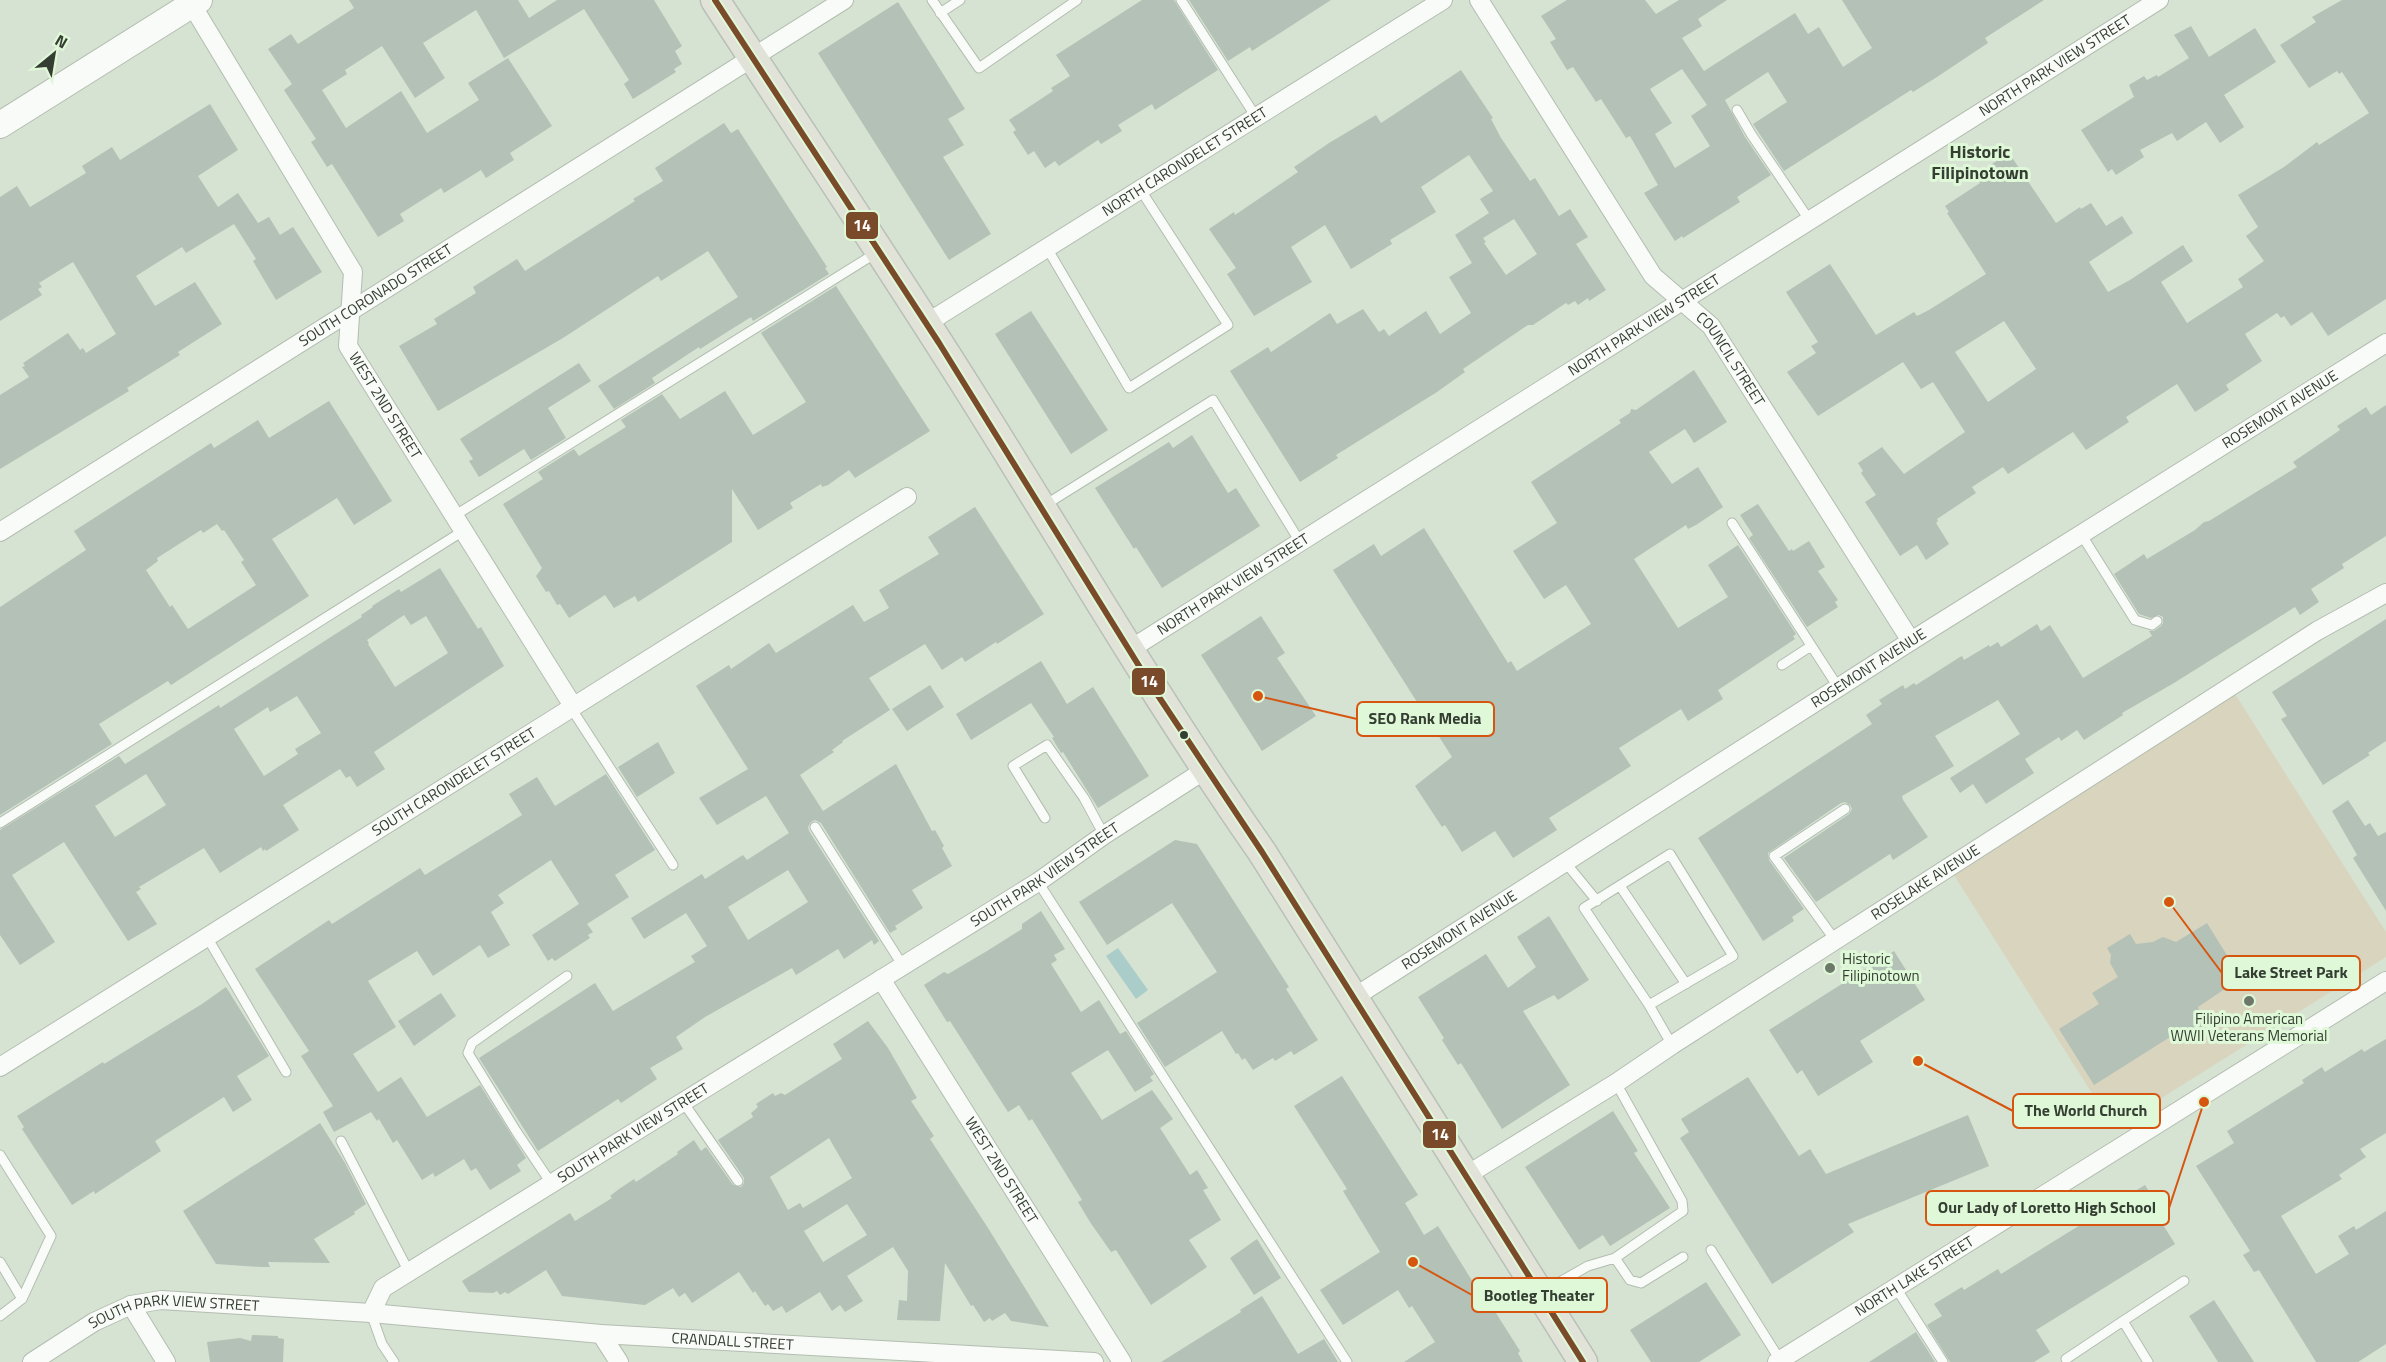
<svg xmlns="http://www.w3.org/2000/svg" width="2386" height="1362" font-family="'Titillium Web',sans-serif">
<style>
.green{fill:#d9d4be}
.water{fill:#abcdca}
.building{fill:#b3c1b6;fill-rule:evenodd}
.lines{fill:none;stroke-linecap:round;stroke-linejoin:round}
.lane-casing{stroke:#b3bdb0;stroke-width:11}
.street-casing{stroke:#b3bdb0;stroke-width:20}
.secondary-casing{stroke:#b3bdb0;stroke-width:28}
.primary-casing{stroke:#b9c0b7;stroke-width:31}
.lane{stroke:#f9fbf8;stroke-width:9}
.street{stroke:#f9fbf8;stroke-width:18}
.secondary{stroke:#f9fbf8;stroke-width:26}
.primary{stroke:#e2e3d8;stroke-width:28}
.bus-1-casing{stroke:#dff8d8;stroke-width:10}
.bus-1{stroke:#7a4b2a;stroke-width:6}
.bus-dot{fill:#353e32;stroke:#dff8d8;stroke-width:2}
.poi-dot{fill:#6d786a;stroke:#dff8d8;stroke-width:2}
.labels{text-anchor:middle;stroke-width:6;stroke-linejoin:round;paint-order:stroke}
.street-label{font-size:15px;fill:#353e32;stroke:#dff8d8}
.poi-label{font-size:15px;fill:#353e32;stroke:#dff8d8;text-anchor:start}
.quarter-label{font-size:18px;font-weight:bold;fill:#353e32;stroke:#dff8d8}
.leader{fill:none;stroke:#d65610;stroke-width:2}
.callout-dot{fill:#d65610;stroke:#dff8d8;stroke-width:2}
.callout{fill:#dff8d8;stroke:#d65610;stroke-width:2}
.callout-label{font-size:16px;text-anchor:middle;font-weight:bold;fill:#353e32}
.line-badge{stroke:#dff8d8;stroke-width:2}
.badge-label{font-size:16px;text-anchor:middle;font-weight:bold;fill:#fff}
</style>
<rect width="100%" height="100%" fill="#d6e3d2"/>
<path class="green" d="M2235,694L2386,932V957L2114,1128L1952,872Z"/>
<path class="water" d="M1118,948L1148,990L1136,999L1106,956Z"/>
<path class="building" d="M349,0H518L529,18L557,0H654L682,46L675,51L682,64L674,69L676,72L633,99L624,84L629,80L584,9L504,58L476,10L423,43L445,78L415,98L382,46L345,70L347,74L322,90L346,128L401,91L427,133L479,100L468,83L508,58L552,126L510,153L514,160L486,178L481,170L444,193L441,188L400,214L404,221L378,237L332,164L327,167L311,142L316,139L284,90L292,84L268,49L291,34L298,44L354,8Z
M1142,0H1174L1218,70L1155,110L1152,104L1118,125L1122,131L1101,144L1098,140L1059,166L1055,161L1045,168L1034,151L1028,155L1013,132L1016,130L1009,120L1053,91L1051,88L1070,76L1056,55Z
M1189,0H1331L1252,51L1250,47L1228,61Z
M1567,0H1645L1656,14L1679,0H1727L1698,19L1702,26L1682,38L1704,71L1795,13L1808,34L1819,27L1843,67L1872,48L1842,0H2044L1985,38L1988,43L1937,77L1913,92L1911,90L1784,171L1753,124L1787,102L1768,72L1725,100L1745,137L1771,175L1737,197L1740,202L1683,238L1682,236L1675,241L1644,193L1658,185L1630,136L1626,138L1601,99L1596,102L1573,67L1567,70L1550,42L1556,39L1541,16ZM1682,69L1707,105L1691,116L1710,146L1675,168L1655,134L1672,123L1650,89Z
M2342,0H2386V299L2328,336L2312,312L2291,326L2284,316L2281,318L2277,313L2245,334L2262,361L2226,385L2229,390L2195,412L2177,384L2126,417L2129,422L2086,450L2073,432L2008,474L2003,467L1972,487L1976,493L1937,519L1938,521L1936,523L1949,544L1926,560L1917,545L1900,556L1865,502L1876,495L1861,473L1863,471L1858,463L1882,447L1904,474L1965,432L1933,382L1921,389L1903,362L1818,416L1787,372L1816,353L1811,346L1818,342L1786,292L1830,264L1876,335L1914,312L1917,316L1929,310L1986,274L1947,213L1949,212L1945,206L1980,183L1975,175L2009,153L2056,223L2080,207L2081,209L2091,203L2106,226L2122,216L2133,233L2089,262L2108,292L2130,280L2183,245L2193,261L2161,282L2187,323L2243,287L2238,279L2264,261L2246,236L2258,227L2238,195L2284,167L2317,142L2319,145L2369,113L2342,72L2339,74L2337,71L2309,88L2280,45L2316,22L2312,17ZM2004,321L2036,369L1988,402L1955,352Z
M898,2L965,109L948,119L964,145L943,157L991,234L949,260L818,53Z
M2191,26L2209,57L2255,28L2276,62L2224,95L2244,127L2220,143L2206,122L2177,141L2172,133L2140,150L2144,157L2116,175L2112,169L2108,172L2081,130L2134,97L2129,85L2144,76L2147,80L2157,75L2158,77L2189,58L2174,35Z
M1461,70L1493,118L1491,119L1501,138L1530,181L1535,178L1559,216L1570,209L1588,237L1576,244L1606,290L1589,301L1588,298L1578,305L1575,301L1568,305L1566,303L1533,325H1528L1463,369L1465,372L1437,392L1336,455L1338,458L1300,482L1230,371L1268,347L1271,352L1330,313L1337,324L1363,309L1379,332L1384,329L1389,336L1426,311L1440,334L1471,313L1449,277L1472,263L1455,235L1489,213L1480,199L1493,191L1469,155L1421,187L1436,212L1390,240L1392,244L1351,269L1325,225L1291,247L1312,282L1254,316L1227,274L1236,268L1209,229L1234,212L1235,215L1298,172L1294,167L1329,143L1376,115L1381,123ZM1514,219L1537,254L1506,275L1484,243L1486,242L1483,238Z
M210,104L238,150L198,176L218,207L238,193L258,223L269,217L280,235L293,227L322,272L276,300L253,261L256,259L234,224L186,253L182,247L136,276L155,306L195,282L222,324L178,352L180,355L127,388L129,391L0,469V395L29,377L22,367L25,366L23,363L68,333L80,350L83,348L86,353L116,334L73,262L39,283L42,287L38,289L42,295L0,321V197L17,186L30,207L86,173L82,166L112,147L120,160Z
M724,123L731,133L738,129L827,267L825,268L829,274L753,321L751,317L700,349L699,347L652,378L655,383L614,409L598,386L738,297L708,251L661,281L658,276L563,338L438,411L399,346L437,324L434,319L476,293L473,287L517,259L525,271L635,201L633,199L663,181L655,168Z
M836,286L930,431L855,478L849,470L828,485L822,487L821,484L790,503L793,508L758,530L732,489V542L638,602L635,596L614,608L605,595L569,618L560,604L557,605L549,591L546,592L536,576L542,568L503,504L543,479L538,472L574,449L579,456L626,427L621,420L662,394L680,419L725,391L753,435L806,402L761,333Z
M1031,311L1108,430L1071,454L995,334Z
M579,363L591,381L548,408L566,438L531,460L524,449L479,477L469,461L473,459L460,439Z
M1694,370L1727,422L1694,443L1685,429L1649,452L1672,484L1698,467L1723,507L1696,525L1688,529L1686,525L1634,559L1678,628L1728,597L1708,565L1738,545L1796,634L1793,636L1795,639L1718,690L1723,699L1688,721L1681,709L1619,748L1631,766L1549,818L1557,830L1513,858L1495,831L1462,852L1445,825L1442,827L1415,786L1452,757L1333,570L1374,544L1381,556L1424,528L1508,663L1511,661L1517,671L1591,624L1566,585L1544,599L1513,551L1557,523L1531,482L1621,423L1619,420L1630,413L1631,409L1636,410Z
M329,401L392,501L354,525L337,498L272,539L309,596L171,685L168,681L99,724L112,744L0,815V607L86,550L74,531L211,443L214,448L258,420L269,438ZM217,524L222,531L224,530L244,560L241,562L256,585L188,629L172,605L170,607L146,570L158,561L157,558L201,530L203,533Z
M2386,405V536L2342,564L2344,568L2311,589L2319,602L2300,615L2295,607L2174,683L2122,713L2123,715L2084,740L2077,730L2061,741L2059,737L2025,759L2034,773L1986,804L1973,784L1960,793L1950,778L2020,734L1998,700L1935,736L1954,766L1902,796L1903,800L1928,837L1893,860L1890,854L1816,902L1784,858L1849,814L1852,809L1850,805L1845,802L1841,803L1768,853L1769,860L1804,909L1792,917L1794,921L1763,941L1698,838L1872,724L1866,715L1882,704L1879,700L1903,685L1905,689L1914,683L1916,685L1960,657L1962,656L1964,660L1989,645L1990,647L1998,642L2001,647L2037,624L2041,631L2050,625L2083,678L2152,636L2149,631H2154L2161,626L2163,623V617L2159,615L2151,618L2139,614L2114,574L2144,554L2147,559L2195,530L2204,522L2209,521L2297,467L2293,462L2340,430L2337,426L2366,407L2371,415Z
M1192,435L1228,493L1236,488L1260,526L1162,588L1136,547L1134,549L1095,488L1169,442L1173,448Z
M1758,504L1789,551L1792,549L1793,551L1809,541L1825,567L1818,571L1838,600L1835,602L1838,607L1807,627L1749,538L1753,535L1740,515Z
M975,507L1044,614L997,644L996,642L965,662L962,657L942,670L925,644L869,678L890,710L842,741L843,742L832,750L834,752L800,775L823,811L896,764L932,831L935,830L944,846L942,848L952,866L912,890L923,908L895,926L897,929L890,933L821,823L815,820L811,822L808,827L809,831L879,941L874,945L872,940L844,959L838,949L796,975L792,968L705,1017L676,1037L683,1049L650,1068L657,1079L621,1103L618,1099L538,1151L479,1058L595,983L613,1011L695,962L691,956L707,946L686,913L644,939L631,918L702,874L705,879L743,855L747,860L789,833L766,796L717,825L699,798L748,769L696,686L729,665L731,669L769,643L776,653L853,605L864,622L889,608L879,590L939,554L928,537ZM788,870L808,902L748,940L728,907Z
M440,568L478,629L481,627L504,666L374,752L385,769L357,787L350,776L346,778L340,769L283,805L299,830L266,851L265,849L263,851L261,847L220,873L204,848L139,887L141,889L136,892L157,924L128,941L64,842L12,875L55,942L20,965L0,935V830L119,756L125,764L219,705L220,708L362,617L361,615L373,607L372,606L399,589L401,592ZM404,615L411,625L426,616L448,653L395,687L368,644L369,643L367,640ZM297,696L321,733L295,749L298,754L264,776L234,729L268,707L270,712ZM146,774L166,805L115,837L95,806Z
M1261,616L1285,653L1277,658L1316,716L1262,751L1201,655Z
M2386,619V741L2368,753L2370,755L2323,785L2281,719L2287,716L2272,692Z
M1041,661L1067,704L1093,687L1149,776L1098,808L1063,752L1061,753L1052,738L1054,737L1031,703L971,740L956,714Z
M930,685L944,707L907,731L892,709Z
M658,742L675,773L637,797L618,767Z
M606,774L655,850L615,875L629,897L587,924L593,932L588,935L590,938L555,961L552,958L548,961L532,935L579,904L551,860L498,895L504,903L491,912L510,945L488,958L480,945L433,976L417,951L368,981L396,1027L353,1054L378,1092L401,1077L427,1117L480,1085L526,1158L517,1165L521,1171L490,1190L476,1168L471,1171L464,1159L435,1177L433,1173L422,1180L397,1140L393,1143L379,1119L377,1121L371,1112L334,1132L323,1112L333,1106L301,1056L309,1051L255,969L329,920L332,924L420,868L425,875L522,815L509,794L537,777L555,806Z
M2348,800L2365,826L2370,823L2378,836L2386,832V911L2353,858L2357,855L2332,811Z
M1175,840L1197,844L1289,987L1286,989L1318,1040L1294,1055L1291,1051L1275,1061L1273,1058L1253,1070L1245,1058L1242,1060L1238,1053L1236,1054L1222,1031L1165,1067L1137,1023L1217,972L1172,903L1107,945L1079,902Z
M1041,911L1065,949L1054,955L1057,960L1051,964L1081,1012L1099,1000L1120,1034L1126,1031L1154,1074L1150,1077L1153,1081L1135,1092L1108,1050L1071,1073L1102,1120L1152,1090L1173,1119L1160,1128L1190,1175L1197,1170L1208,1188L1203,1190L1221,1220L1189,1240L1207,1267L1151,1305L1116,1250L1111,1252L1090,1222L1078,1202L1082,1200L1032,1119L1029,1121L1019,1105L1008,1112L950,1021L947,1022L924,985L944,972L948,974L987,951L1022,929V924Z
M1549,916L1589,980L1558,1000L1554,995L1523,1011L1570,1085L1502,1129L1461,1063L1458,1065L1442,1040L1444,1038L1418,997L1486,954L1508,988L1536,967L1517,937Z
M2207,923L2241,978L2198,1007L2207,1039L2186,1027L2094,1085L2059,1029L2099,1004L2092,993L2118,977L2110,963L2111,955L2107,948L2130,934L2136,944L2153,942L2163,937L2176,942Z
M1894,951L1925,1000L1860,1041L1873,1062L1818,1096L1802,1070L1797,1074L1769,1030Z
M226,987L269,1056L237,1076L252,1100L233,1112L224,1097L155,1141L161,1151L95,1194L94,1191L72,1205L22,1129L24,1127L17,1116L103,1062L104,1064L202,1004Z
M441,993L456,1016L414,1046L398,1021Z
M868,1021L888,1048L917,1098L911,1101L934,1136L930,1139L988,1228L1049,1327L1011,1321L1005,1313L992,1321L990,1318L984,1322L973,1305L971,1306L945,1263L940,1321L897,1320L899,1300L907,1301L908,1271L893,1247L847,1276L863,1301L845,1312L840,1305L832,1311L820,1292L786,1313L782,1306L773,1311L768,1304L765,1306L755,1291L753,1293L739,1272L692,1303L685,1293L679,1297L673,1288L645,1305L562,1296L546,1270L508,1294L505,1292L500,1295L497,1291L493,1293L469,1292L462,1281L570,1213L575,1221L612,1198L610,1196L619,1189L634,1179L636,1182L678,1154L677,1152L694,1140L701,1151L706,1147L733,1185L741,1187L744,1183V1178L718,1140L753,1117L751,1113L758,1107L756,1104L773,1093L775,1096L781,1093L785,1095L842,1059L833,1044ZM829,1138L852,1178L803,1208L800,1203L788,1210L770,1177ZM847,1204L867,1235L823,1262L804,1231Z
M2386,1039V1133L2360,1149L2366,1157L2339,1175L2342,1179L2281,1216L2316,1274L2349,1254L2338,1236L2354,1226L2356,1230L2386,1211V1344L2358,1362H2316L2259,1270L2254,1272L2243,1255L2250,1251L2196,1166L2234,1143L2227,1131L2304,1083L2302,1080L2322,1067L2325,1072L2362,1049L2364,1052Z
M1342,1076L1418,1195L1405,1203L1424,1235L1438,1226L1491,1311L1494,1310L1520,1351L1518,1353L1523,1362H1404L1435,1342L1412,1306L1409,1308L1398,1290L1343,1325L1320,1290L1380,1252L1343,1191L1347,1189L1294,1106Z
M1748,1077L1799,1156L1810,1149L1826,1174L1968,1115L1989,1166L1848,1224L1854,1232L1772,1284L1680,1138L1689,1132L1681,1119Z
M1613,1111L1638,1151L1634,1153L1670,1208L1610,1246L1603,1235L1579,1250L1525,1167Z
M320,1123L345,1163L366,1204L354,1212L355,1214L314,1239L330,1263L268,1262L270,1267H261L216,1264L183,1211Z
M2145,1185L2164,1217L2160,1220L2175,1244L2036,1330L2050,1352L2034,1362H1950L1927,1325L1942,1316L1934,1304L1962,1287L1964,1290L1998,1269L2001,1274Z
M1257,1239L1281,1278L1254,1295L1230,1258Z
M1706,1282L1741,1335L1699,1362H1651L1630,1330Z
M1262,1296L1298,1354L1324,1339L1338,1362H1161L1241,1312L1240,1310Z
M2214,1300L2254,1362H2218L2189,1316Z
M1916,1332L1935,1362H1869Z
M252,1335L278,1336V1338L284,1339L283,1362H210L207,1342L240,1338L251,1341Z"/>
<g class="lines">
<defs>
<path id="lane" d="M932,0L979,68L1077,0
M1181,0L1256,117
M940,13L960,0
M1737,110L1751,134L1810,221
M1047,248L1129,388L1228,325L1140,189
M1045,505L1213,400L1300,542
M454,516L876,253
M1732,523L1838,687
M2081,534L2135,620L2152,625L2157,621
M1782,665L1811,646
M571,708L673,865
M1045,818L1013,766L1047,745L1084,798L1104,835
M0,823L463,531
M815,827L903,966
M1565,862L1597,901
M1038,882L1347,1362
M1620,886L1686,984
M207,937L286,1072
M1835,940L1774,856L1845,809
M1649,1005L1733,956L1670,854L1584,908L1649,1005L1672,1045
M683,1102L738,1181
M341,1141L409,1272
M0,1155L51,1236L22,1299
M551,1183L516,1131L468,1053L472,1043L567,976
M1711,1250L1780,1360
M1615,1258L1630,1280L1641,1283L1683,1257
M0,1262L22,1299L0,1316
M1896,1288L1943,1362
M1542,1292L1588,1266L1615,1258L1683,1211L1682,1201L1616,1083
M371,1313L382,1344L394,1362
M2123,1321L2184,1281
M2066,1359L2123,1321L2148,1362"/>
<g id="street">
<path id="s1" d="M189,0L353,272L348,346L573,706"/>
<path id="s2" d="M1479,0L1653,276L1711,326L1911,641"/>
<path id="s3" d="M927,323L1443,0"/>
<path id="s4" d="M0,532L844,0"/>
<path id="s5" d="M1129,650L2159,0"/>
<path id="s6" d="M881,979L1122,1362"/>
<path id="s7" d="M1353,998L1911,641L2386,343"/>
<path id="s8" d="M0,1067L907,497"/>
<path id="s9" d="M1467,1175L1616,1083L1672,1045L2317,631L2386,593"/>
<path d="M131,1305L166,1362"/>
<path id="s10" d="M371,1313L383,1288L1038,882L1104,835L1205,770"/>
<path d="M601,1334L619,1362"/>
<path id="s11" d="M32,1362L94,1322L131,1305L161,1300L371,1313L601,1334L1094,1362"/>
<path id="s12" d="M1777,1362L2386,981"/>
</g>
<path id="secondary" d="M0,125L199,0"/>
<path id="primary" d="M715,0C800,131 887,260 970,392C1067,546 1158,703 1262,852L1583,1362"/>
</defs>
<use href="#lane" class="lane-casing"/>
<use href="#street" class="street-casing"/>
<use href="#secondary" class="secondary-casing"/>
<use href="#primary" class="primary-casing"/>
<use href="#lane" class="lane"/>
<use href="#street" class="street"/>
<use href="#secondary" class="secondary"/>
<use href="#primary" class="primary"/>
<defs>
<path id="bus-1" d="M715,0L939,343L1149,682L1262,852L1583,1362"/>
</defs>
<use href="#bus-1" class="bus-1-casing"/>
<use href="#bus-1" class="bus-1"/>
</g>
<circle class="bus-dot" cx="1184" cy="735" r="5"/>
<g class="poi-dot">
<circle cx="1830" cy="968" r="6"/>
<circle cx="2249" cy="1001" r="6"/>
</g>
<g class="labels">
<g class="street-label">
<text dy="5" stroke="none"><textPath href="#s5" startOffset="1095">NORTH PARK VIEW STREET</textPath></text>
<text dy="5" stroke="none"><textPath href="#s3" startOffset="304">NORTH CARONDELET STREET</textPath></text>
<text dy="5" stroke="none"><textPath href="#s4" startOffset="444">SOUTH CORONADO STREET</textPath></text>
<text dy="5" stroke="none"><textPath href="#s5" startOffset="609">NORTH PARK VIEW STREET</textPath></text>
<text dy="5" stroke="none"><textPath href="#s2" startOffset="441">COUNCIL STREET</textPath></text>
<text dy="5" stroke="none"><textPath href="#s1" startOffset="462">WEST 2ND STREET</textPath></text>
<text dy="5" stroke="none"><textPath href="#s7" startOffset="1098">ROSEMONT AVENUE</textPath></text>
<text dy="5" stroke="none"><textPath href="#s5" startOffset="123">NORTH PARK VIEW STREET</textPath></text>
<text dy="5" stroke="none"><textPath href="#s7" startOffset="612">ROSEMONT AVENUE</textPath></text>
<text dy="5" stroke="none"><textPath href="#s8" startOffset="536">SOUTH CARONDELET STREET</textPath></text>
<text dy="5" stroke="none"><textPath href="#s10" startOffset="808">SOUTH PARK VIEW STREET</textPath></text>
<text dy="5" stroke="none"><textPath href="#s9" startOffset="544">ROSELAKE AVENUE</textPath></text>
<text dy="5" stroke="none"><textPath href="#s7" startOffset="126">ROSEMONT AVENUE</textPath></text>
<text dy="5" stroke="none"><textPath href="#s10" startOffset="322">SOUTH PARK VIEW STREET</textPath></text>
<text dy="5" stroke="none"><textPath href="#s6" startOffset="226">WEST 2ND STREET</textPath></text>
<text dy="5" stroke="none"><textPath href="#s12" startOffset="162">NORTH LAKE STREET</textPath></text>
<text dy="5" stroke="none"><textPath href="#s11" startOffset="156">SOUTH PARK VIEW STREET</textPath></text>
<text dy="5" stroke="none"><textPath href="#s11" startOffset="718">CRANDALL STREET</textPath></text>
</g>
<g class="poi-label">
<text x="1842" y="964">Historic<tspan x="1842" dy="17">Filipinotown</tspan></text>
<text x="2249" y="1024" text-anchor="middle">Filipino American<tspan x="2249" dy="17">WWII Veterans Memorial</tspan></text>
</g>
<g class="quarter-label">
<text x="1980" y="158">Historic<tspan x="1980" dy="21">Filipinotown</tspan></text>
</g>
</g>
<path class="leader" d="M1258 696L1357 719M2169 902L2222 973M1918 1061L2013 1111M2204 1102L2169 1208M1413 1262L1472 1295"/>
<g class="callout-dot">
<circle cx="1258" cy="696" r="6"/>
<circle cx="2169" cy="902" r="6"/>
<circle cx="1918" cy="1061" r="6"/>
<circle cx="2204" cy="1102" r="6"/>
<circle cx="1413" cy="1262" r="6"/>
</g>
<g class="callout">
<rect x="1357" y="702" width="137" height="34" rx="6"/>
<rect x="2222" y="956" width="138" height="34" rx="6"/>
<rect x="2013" y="1094" width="147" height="34" rx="6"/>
<rect x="1926" y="1191" width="243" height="34" rx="6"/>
<rect x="1472" y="1278" width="135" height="34" rx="6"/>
</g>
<g class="callout-label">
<text x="1425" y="724">SEO Rank Media</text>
<text x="2291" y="978">Lake Street Park</text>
<text x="2086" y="1116">The World Church</text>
<text x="2047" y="1213">Our Lady of Loretto High School</text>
<text x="1539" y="1301">Bootleg Theater</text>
</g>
<g class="line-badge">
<rect x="845" y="211" width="34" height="29" rx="6" fill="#7a4b2a"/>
<rect x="1131" y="667" width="35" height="29" rx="6" fill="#7a4b2a"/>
<rect x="1422" y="1120" width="35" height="29" rx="6" fill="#7a4b2a"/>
</g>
<g class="badge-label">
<text x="862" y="231">14</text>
<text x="1149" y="687">14</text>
<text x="1440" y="1140">14</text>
</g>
<g transform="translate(54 54) rotate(30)" stroke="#dff8d8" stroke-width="4.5" paint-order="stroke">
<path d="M0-4.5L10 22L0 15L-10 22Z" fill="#353e32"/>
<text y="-9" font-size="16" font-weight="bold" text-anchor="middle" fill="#353e32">N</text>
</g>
</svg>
